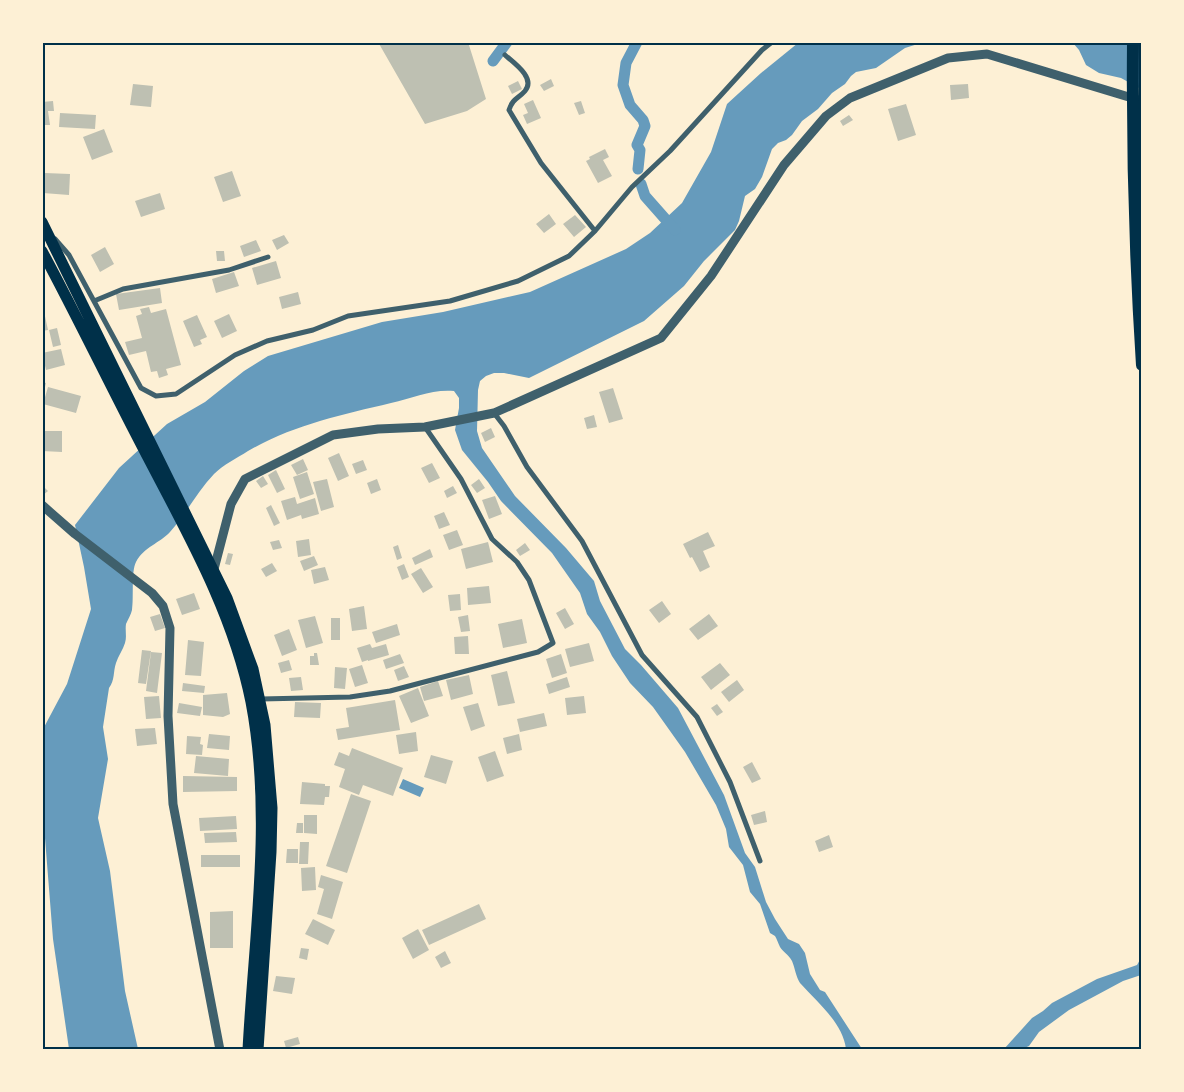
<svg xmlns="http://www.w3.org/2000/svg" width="1184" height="1092" font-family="Commissioner,sans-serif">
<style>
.water{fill:#669bbc}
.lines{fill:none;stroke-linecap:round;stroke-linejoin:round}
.canal{stroke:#669bbc;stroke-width:11}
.building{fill:#bec0b2}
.minor{stroke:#3f606c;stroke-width:5}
.tertiary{stroke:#3f606c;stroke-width:9}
.trunk{stroke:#003049;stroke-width:11}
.motorway{stroke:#003049;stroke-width:12}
.neatline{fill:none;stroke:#003049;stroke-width:2}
</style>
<rect width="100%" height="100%" fill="#fdf0d5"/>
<path class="water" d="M798,43H921L905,48L876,68L856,72L851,76L845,84L832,93L818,109L802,121L792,135L786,140L778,143L772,149L762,177L755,189L745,196L739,221L735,230L704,261L684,286L644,321L529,378L504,373H494L486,376L480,381L478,390L477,431L482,448L515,496L566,548L594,581L600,601L625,649L641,665L678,708L724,795L745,853L755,867L766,902L775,919L788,939L799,944L805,953L810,974L820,990L825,992L862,1049H846C843,1023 817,1002 800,983C796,977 795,968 792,961C788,954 783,952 780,947C778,943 777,939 775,936L770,933L760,904L750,892L743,865L729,847L726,829L716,805L685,752L653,707L630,683L612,656L600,632L587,614L580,593L552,553L501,501L488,482L462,450L455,430L459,408V398L454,391C432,389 413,398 391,403C341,415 293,425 248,451C237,458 223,465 214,474C197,492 186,514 170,532C160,543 144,547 136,562C131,571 134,598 132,610C131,615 128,619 126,624C125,631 127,637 125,643C123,650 118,656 116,663C113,672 115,680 109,688L103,727L108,759L98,818L110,871L125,991L138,1049H69L53,939L43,813L42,731L67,684L91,609L84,567L75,525L119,468L167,424L205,402L244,371L268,356L382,322L443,312L530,292L626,249L650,233L682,203L711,152L727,104L761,73Z
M1073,43H1141V89L1121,78L1099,73L1086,65L1079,50Z
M403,779L424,788L420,797L399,788Z
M1141,958V975L1123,981L1069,1010L1039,1032L1029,1046L1022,1049H1004L1032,1018L1043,1011L1052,1003L1097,979L1137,965Z"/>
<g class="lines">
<path class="canal" d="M637,42L626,63L623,85L630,105L643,120L645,126L637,145L640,150L638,169
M493,61L507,42
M641,184L645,196L675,230"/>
</g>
<path class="building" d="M378,42H468L486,99L467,111L425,124Z
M551,79L554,86L544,91L540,85Z
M518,81L522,89L512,94L508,86Z
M133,84L153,86L151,107L130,105Z
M968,84L969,98L951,100L950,85Z
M533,100L541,118L527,124L523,115L528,113L524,104Z
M53,101L54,111H48L50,125H42V102Z
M581,101L585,113L579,115L574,103Z
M906,104L916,135L898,141L888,109Z
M60,113L96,115L95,129L59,127Z
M849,115L853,120L843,126L840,121Z
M104,129L113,152L92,160L83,137Z
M605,149L609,157L603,160L612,176L598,183L586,161L590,159L589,157Z
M232,171L241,196L223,202L214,177Z
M45,173L70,174L69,195L43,193Z
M160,193L165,209L141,217L135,201Z
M549,214L556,224L544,233L536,224Z
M575,215L586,227L574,237L563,224Z
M284,235L289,243L277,250L272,240Z
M256,240L261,251L244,257L240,246Z
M105,247L114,264L100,272L91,255Z
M216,251H224L225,261H217Z
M276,261L281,278L257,285L252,268Z
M234,272L239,286L216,293L212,279Z
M160,288L162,303L119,310L116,294Z
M298,292L301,304L282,309L279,297Z
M43,307L48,330L42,331V308Z
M149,307L151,313L166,309L181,365L166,369L168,375L159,378L157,371L151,372L146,351L129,355L125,342L142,338L136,316L142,314L140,309Z
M229,314L237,331L222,338L214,321Z
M197,315L207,337L200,340L202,344L194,347L183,321Z
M57,328L61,345L53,347L49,330Z
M61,349L65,365L46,370L42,353Z
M42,382L46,383L43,395H42Z
M48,387L81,396L76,413L43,404Z
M613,388L623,419L609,423L599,392Z
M594,415L597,427L587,429L584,418Z
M491,428L495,437L485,442L481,433Z
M42,431H62V452L42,451Z
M339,453L349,476L338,481L328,458Z
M303,459L308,470L297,475L291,465Z
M363,460L367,470L356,474L352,464Z
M432,463L440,478L429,483L421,468Z
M276,470L285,489L277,493L268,475Z
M307,472L314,494L300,499L293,477Z
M263,476L268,484L261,488L256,481Z
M327,479L334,507L321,511L313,482Z
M377,479L381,490L371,494L367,483Z
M479,479L485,488L477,493L471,485Z
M42,485L48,491L42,496Z
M453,486L457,493L447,498L444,491Z
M495,496L502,514L489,519L482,500Z
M295,497L297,504L315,498L319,514L302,519L301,515L287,520L281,501Z
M271,505L280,523L274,526L266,508Z
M444,512L450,525L439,529L434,516Z
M457,530L463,545L449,550L443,535Z
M708,532L715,546L703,551L710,567L700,572L692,557L690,558L683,544Z
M309,539L311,555L298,557L296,541Z
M279,540L282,548L273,550L270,542Z
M488,542L493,562L466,569L461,549Z
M525,543L530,550L520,556L516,550Z
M398,545L402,558L397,560L393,547Z
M430,549L433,557L415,565L412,558Z
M228,553L233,554L230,565L225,564Z
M314,556L318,565L304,571L300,561Z
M272,563L277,571L266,577L261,569Z
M404,564L409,577L402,580L397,567Z
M325,567L329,580L314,584L311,570Z
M421,568L433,587L423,593L411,574Z
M489,586L491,603L468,605L467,588Z
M194,593L200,609L182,615L176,599Z
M460,594L461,610L450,611L448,595Z
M662,601L671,614L659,623L649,610Z
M364,606L367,629L352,631L349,609Z
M565,608L574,624L565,629L556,613Z
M160,614L165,628L155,631L150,617Z
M709,614L718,626L698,640L689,629Z
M468,615L470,631L461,632L458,617Z
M315,616L323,643L306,648L298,620Z
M331,618H340V640H331Z
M522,619L527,643L503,648L498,624Z
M397,624L400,635L376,643L372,632Z
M289,629L297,650L282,656L274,635Z
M468,636L469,654H455L454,637Z
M188,640L204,642L201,676L185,675Z
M589,643L594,661L570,667L565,649Z
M370,644L372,648L386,644L389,655L368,661V660L362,662L357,648Z
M142,650L151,651L146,684L138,683Z
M151,652L162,653L157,693L146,691Z
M314,653H317L319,665H310V656H314Z
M400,654L404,663L386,669L383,660Z
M561,654L567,673L552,678L546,659Z
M289,660L292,670L281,673L278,663Z
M720,663L730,675L711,690L701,677Z
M362,665L368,683L355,687L349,669Z
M404,666L409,677L398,681L394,670Z
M335,667L347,668L345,689L334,688Z
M507,671L515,703L498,706L491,675Z
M469,675L473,694L451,700L446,680Z
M301,677L303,690L291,691L289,678Z
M567,677L570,687L549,694L546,684Z
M737,680L744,690L729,702L721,692Z
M438,681L443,696L424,701L420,687Z
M183,683L205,686L204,693L182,691Z
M418,688L429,716L411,723L399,696Z
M227,693L230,714L223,717L203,715V695Z
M159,696L161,718L146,719L144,697Z
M584,696L586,713L567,715L565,698Z
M395,700L400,730L338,740L336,729L349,727L346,708Z
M295,702L321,703L320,718L294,717Z
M179,703L202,707L200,716L177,713Z
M478,703L485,726L471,731L463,707Z
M717,704L723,712L717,716L711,708Z
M544,713L547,726L520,732L517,719Z
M155,728L157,744L137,746L135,729Z
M416,732L418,751L399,754L396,735Z
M209,734L230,736L229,750L207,748Z
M519,734L522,750L507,754L503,738Z
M187,736L201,737L200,744L203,745L202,755L186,754Z
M352,748L403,768L393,796L363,785L359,795L339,787L345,769L334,765L339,752L349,756Z
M495,751L504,776L487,782L478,757Z
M431,755L453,761L446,784L424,777Z
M196,756L229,759L228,776L194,773Z
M752,762L761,779L752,783L743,767Z
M183,776L237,777V791L183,792Z
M302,782L325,784V786H330L329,797H325L324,805L300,804Z
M351,794L371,801L347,873L326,866Z
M765,811L767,822L754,825L751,815Z
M304,815H317V834L304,833Z
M236,816L237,829L200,831L199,818Z
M297,823H303V833H296Z
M236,832L237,842L205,843L204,833Z
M829,835L833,847L819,852L815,841Z
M300,842H309L308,864H299Z
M287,849H298V863H286Z
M201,855H240V867H201Z
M315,867L316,890L302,891L301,868Z
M321,875L343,882L332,919L317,914L324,889L318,887Z
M479,904L486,919L429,945L422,930Z
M233,911V948H210V912Z
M313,919L335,930L328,945L305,934Z
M418,929L429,950L413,959L402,938Z
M301,948L309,949L307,960L299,958Z
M445,951L451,963L441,968L435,957Z
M276,976L295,978L292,994L273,991Z
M298,1037L300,1044L286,1048L284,1041Z"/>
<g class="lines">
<path class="minor" d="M505,55C514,63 536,78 525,91C518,99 513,98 509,110L541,163L595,231
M55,239L69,255L141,388L156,396L176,394L235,355L267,341L313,330L348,316L450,301L518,281L569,256L595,231L632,187L670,151L762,50L772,42
M94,301L123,289L229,270L268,257
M494,413L504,426L527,467L582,541L642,655L697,717L730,782L760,861
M261,699L350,697L390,691L538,652L553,643L529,580L517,562L492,539L461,479L425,427"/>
<path class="tertiary" d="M42,505L75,534L152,593L163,606L170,628L168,716L173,804L220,1050
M214,569L231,504L245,479L333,435L378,429L425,427L494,413L661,338L711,276L784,165L826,116L850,98L948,58L987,54L1142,101"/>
<path class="trunk" d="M42,222L227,598L253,669L265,725L272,808L271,852L258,1050
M42,251C77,316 109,383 143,448C185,529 233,611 251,702C273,817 254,934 248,1050"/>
<path class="motorway" d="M1133,42C1132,150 1135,257 1142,365"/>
</g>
<rect width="1184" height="1092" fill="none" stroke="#fdf0d5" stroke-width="88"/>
<rect x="44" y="44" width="1096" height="1004" class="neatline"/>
</svg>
